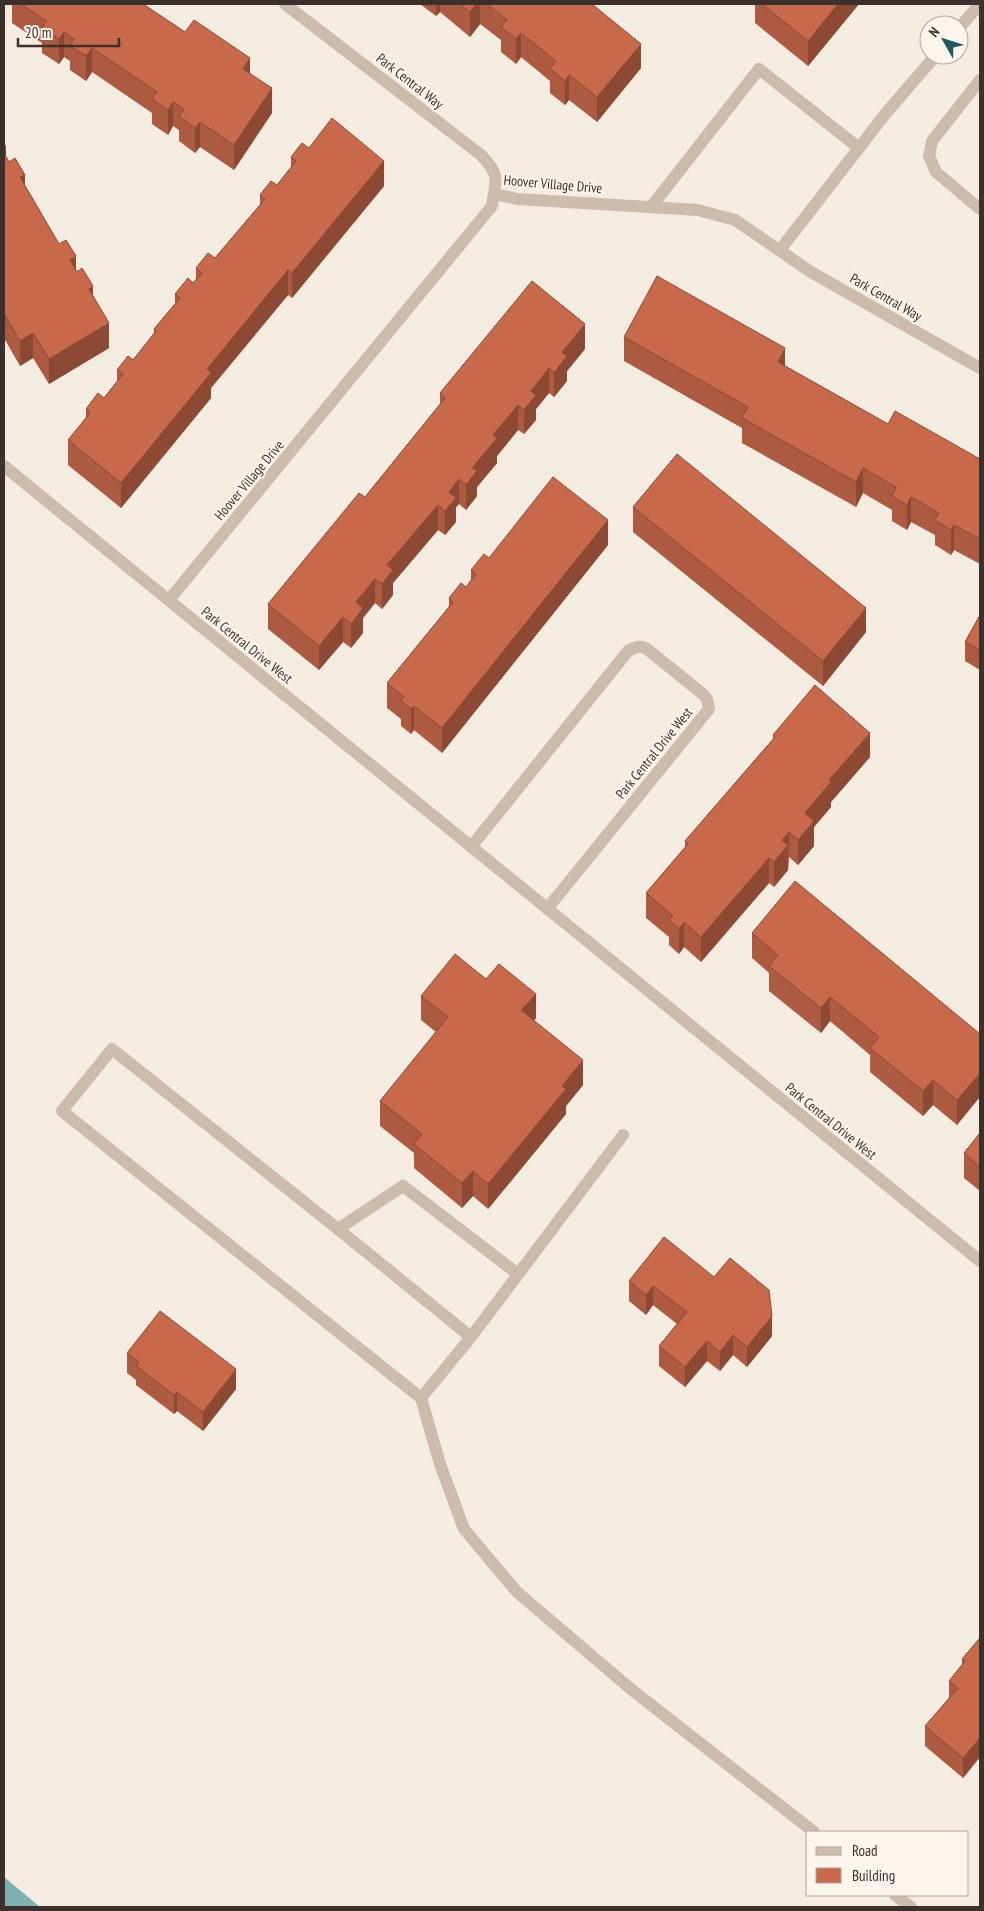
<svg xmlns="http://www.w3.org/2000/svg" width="984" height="1911" font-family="'PT Sans Narrow',sans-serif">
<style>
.water{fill:#7fb0b2}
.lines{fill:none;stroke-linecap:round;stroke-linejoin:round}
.lane{stroke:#cdbbac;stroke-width:12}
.street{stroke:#cdbbac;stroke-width:12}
.wall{fill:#ac5a40}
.shaded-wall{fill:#8c4a34}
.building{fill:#c8694b;stroke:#8c4a34}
.labels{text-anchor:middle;stroke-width:4;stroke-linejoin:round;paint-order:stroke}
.street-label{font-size:14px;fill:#3b302b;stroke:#fbf5ee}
</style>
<rect width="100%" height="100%" fill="#f4ebe1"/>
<path class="water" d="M4,1877L40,1907H4Z"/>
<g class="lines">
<path class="lane" d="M651,207L759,69L859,148
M623,1135L471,1337L421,1398L440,1464L464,1529L517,1592L632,1690L814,1832
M338,1229L471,1337
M421,1398L62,1111L112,1049L338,1229L403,1186L518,1274
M895,1895L911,1907"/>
<path class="street" d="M959,28L980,4
M980,80L932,141L929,156L936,172L980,209
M495,194L517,199L698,210L735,220L811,272L980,368
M780,250L886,113L936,55
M4,466L980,1261
M169,600L492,206C495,180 502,177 481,155L285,4
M471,847L628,651C635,647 640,645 647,649L704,695L707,699L709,709L547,909"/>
</g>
<path class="wall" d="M12,4H143L185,32L250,73L272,113L234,170L200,147L195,153L179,141V130L173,126L168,135L152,124V113L92,72L86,81L70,70V61L64,57L59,64L42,53V43L12,23Z
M420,4H592L641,68L597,122L569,100L565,105L550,93V81L521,57L516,64L501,52V40L480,24L470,37L440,12L436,16Z
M755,4H859L808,66L755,23Z
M4,141L6,157L25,186L59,244L93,297L109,348L49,384L33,358L20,366L4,338Z
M309,148L384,186L292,298L288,295L211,388V398L121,508L68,465V440L86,418V409L104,398L117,382V370L133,360L154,334V329L175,304V294L193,283L196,279V268L215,258L260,205V195L277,185L291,168V157Z
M624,337L785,366L888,424L980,459V564L954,550L951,555L935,545V535L911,522L907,530L892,521V510L863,493L856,507L742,443V428L624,361Z
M585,349L567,371V381L554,397L549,393L536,409V420L524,434L518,430L497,456V463L477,487V496L466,510L459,504L456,507V522L445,535L438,530L393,583V595L382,609L375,603L363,618V633L351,648L343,642L319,670L268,629V604L365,497L440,405V393Z
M633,507L866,632L823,686L633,532Z
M608,545L442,753L414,730L411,734L401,726V719L387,708V683L449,607V598L466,587L471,581V570L489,558Z
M980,615V670L965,661V642Z
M773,735L870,757L831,802V807L814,827V846L798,865L789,857L788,870L774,887L769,883L701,962L684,947L679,954L669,945V937L646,918V893L685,847V841L773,739Z
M752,933L980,1034L957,1125L933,1105L923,1116L870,1072V1055L830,1021L821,1033L769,991V973L752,958Z
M421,996L536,1018L534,1020L583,1085L566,1106V1114L488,1209L473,1196L462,1208L414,1168V1153L380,1126V1101L436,1032L421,1020Z
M980,1133V1191L964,1178V1153Z
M664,1237L772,1336L747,1367L733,1355L720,1371L707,1361L685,1387L659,1366V1346L677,1324L653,1305L646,1315L629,1301V1281Z
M127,1353L236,1389L203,1431L177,1411L174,1414L136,1385V1380L127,1373Z
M980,1638V1757L963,1778L925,1746V1726L949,1698V1681L962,1665V1659Z"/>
<path class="shaded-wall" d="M436,4H440V12L436,16Z
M476,4H480V24L470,37V12Z
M838,4H859L808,66V41Z
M64,32V57L59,64V39Z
M521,33V57L516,64V39Z
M641,44V68L597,122V97Z
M92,48V72L86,81V56Z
M250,58V83L243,69Z
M569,75V100L565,105V81Z
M272,88V113L234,170V145Z
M173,102V126L168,135V110Z
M200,122V147L195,153V128Z
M6,145V170L4,171V146Z
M384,161V186L292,298V273Z
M25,175V200L20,177Z
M76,256V281L70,260Z
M288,270V295L211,388V398L121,508V483L207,369Z
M93,286V311L89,289Z
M109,323V348L49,384V359Z
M585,324V349L567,371V381L554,397V373L562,352Z
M33,333V358L20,366V341Z
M785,348V373L778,362Z
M549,368V393L536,409V420L524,434V410L531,391Z
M518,405V430L497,456V463L477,487V496L466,510V485L472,468L493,435Z
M863,468V493L856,507V482Z
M459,479V504L456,507V522L445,535V511L449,492Z
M911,497V522L907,530V505Z
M438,505V530L393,583V595L382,609V584L387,565Z
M608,520V545L442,753V728Z
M954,525V550L951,555V530Z
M375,579V603L363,618V633L351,648V624L356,602Z
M866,608V632L823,686V661Z
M343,617V642L319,670V646Z
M414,706V730L411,734V709Z
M870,733V757L831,802V807L814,827V846L798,865V840L805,813L829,780Z
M789,832L788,870L774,887V862L782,840Z
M769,858V883L701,962V937Z
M684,922V947L679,954V929Z
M536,994V1018L521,1035V1010Z
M830,997V1021L821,1033V1008Z
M583,1060V1085L566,1106V1114L488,1209V1184L562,1086Z
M980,1073V1097L957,1125V1100Z
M933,1080V1105L923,1116V1091Z
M473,1171V1196L462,1208V1183Z
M653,1286V1305L646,1315V1295Z
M772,1316V1336L747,1367V1347Z
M733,1335V1355L720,1371V1352Z
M707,1341V1361L685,1387V1367Z
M236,1369V1389L203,1431V1412Z
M177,1392V1411L174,1414V1395Z
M980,1738V1757L963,1778V1758Z"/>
<path class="building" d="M20,4H143L185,32L194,20L250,58L243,69L272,88L234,145L200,122L195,128L179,116L184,109L173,102L168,110L152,99L157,92L92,48L86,56L70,46L74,39L64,32L59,39L42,28L47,21Z
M460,4H476L470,12Z
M487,4H592L641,44L597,97L569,75L565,81L550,68L556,61L521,33L516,39L501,27L507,20Z
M762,4H838L808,41Z
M332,118L384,161L292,273L288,270L207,369L211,373L121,483L68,440L90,413L86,409L98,393L104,398L123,374L117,370L128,356L133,360L156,331L154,329L180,298L175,294L188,278L193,283L202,273L196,268L208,253L215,258L265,199L260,195L271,181L277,185L296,161L291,157L302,143L309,148Z
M4,153L9,162L15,158L25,175L20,177L59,244L66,240L76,256L70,260L77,272L82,268L93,286L89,289L109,323L49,359L33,333L20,341L4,314Z
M657,276L785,348L778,362L888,424L895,411L980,459V539L954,525L951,530L935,520L939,513L911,497L907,505L892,496L896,487L863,468L856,482L742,418L748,407L624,337Z
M532,281L585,324L562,352L567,356L554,373L549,368L531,391L536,395L524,410L518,405L493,435L497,438L472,468L477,471L466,485L459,479L449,492L456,498L445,511L438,505L387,565L393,570L382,584L375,579L356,602L363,608L351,624L343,617L319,646L268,604L359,493L365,497L445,398L440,393Z
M677,454L866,608L823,661L633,507Z
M553,477L608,520L442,728L414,706L411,709L401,701L404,697L387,683L453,602L449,598L461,583L466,587L476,574L471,570L484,554L489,558Z
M980,615V650L965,642Z
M815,685L870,733L829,780L831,782L805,813L814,821L798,840L789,832L782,840L788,845L774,862L769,858L701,937L684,922L679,929L669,920L673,916L646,893L688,844L685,841L775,737L773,735Z
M795,881L980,1034V1073L957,1100L933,1080L923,1091L870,1048L879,1037L830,997L821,1008L769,966L778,955L752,933Z
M455,954L486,979L499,964L536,994L521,1010L583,1060L562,1086L566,1089L488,1184L473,1171L462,1183L414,1144L422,1134L380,1101L448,1017L421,996Z
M980,1133V1167L964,1153Z
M664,1237L714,1277L730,1258L769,1290L772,1316L747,1347L733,1335L720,1352L707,1341L685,1367L659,1346L687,1312L653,1286L646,1295L629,1281Z
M160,1311L236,1369L203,1412L177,1392L174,1395L136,1366L139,1362L127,1353Z
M980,1638V1738L963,1758L925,1726L958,1688L949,1681L965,1661L962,1659Z"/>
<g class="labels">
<g class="street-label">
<text transform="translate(410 81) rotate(38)" y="5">Park Central Way</text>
<text transform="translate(553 184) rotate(5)" y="5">Hoover Village Drive</text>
<text transform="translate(886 297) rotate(30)" y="5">Park Central Way</text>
<text transform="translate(249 480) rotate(-50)" y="5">Hoover Village Drive</text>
<text transform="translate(247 645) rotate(39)" y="5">Park Central Drive West</text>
<text transform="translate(654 753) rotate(-51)" y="5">Park Central Drive West</text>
<text transform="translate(831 1121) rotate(39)" y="5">Park Central Drive West</text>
</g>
</g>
<rect width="984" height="1911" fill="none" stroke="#3b302b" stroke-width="10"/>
<rect x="806" y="1831" width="162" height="65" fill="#fbf5ee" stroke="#aea6a0"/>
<rect x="816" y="1847" width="25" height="8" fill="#cdbbac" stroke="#aea6a0"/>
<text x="852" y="1856" font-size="15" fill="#3b302b">Road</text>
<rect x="816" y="1868" width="25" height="15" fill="#c8694b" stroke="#aea6a0"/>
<text x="852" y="1881" font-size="15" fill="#3b302b">Building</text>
<g transform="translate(944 40) rotate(309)"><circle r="24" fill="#fbf5ee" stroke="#aea6a0"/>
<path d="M0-4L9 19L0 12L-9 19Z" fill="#1f5a5e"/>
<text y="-8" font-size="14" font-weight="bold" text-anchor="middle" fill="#3b302b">N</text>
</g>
<path d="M18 38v8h101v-8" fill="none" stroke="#3b302b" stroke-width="2.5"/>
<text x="25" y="38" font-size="15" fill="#3b302b" stroke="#fbf5ee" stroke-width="4" paint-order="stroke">20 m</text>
</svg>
